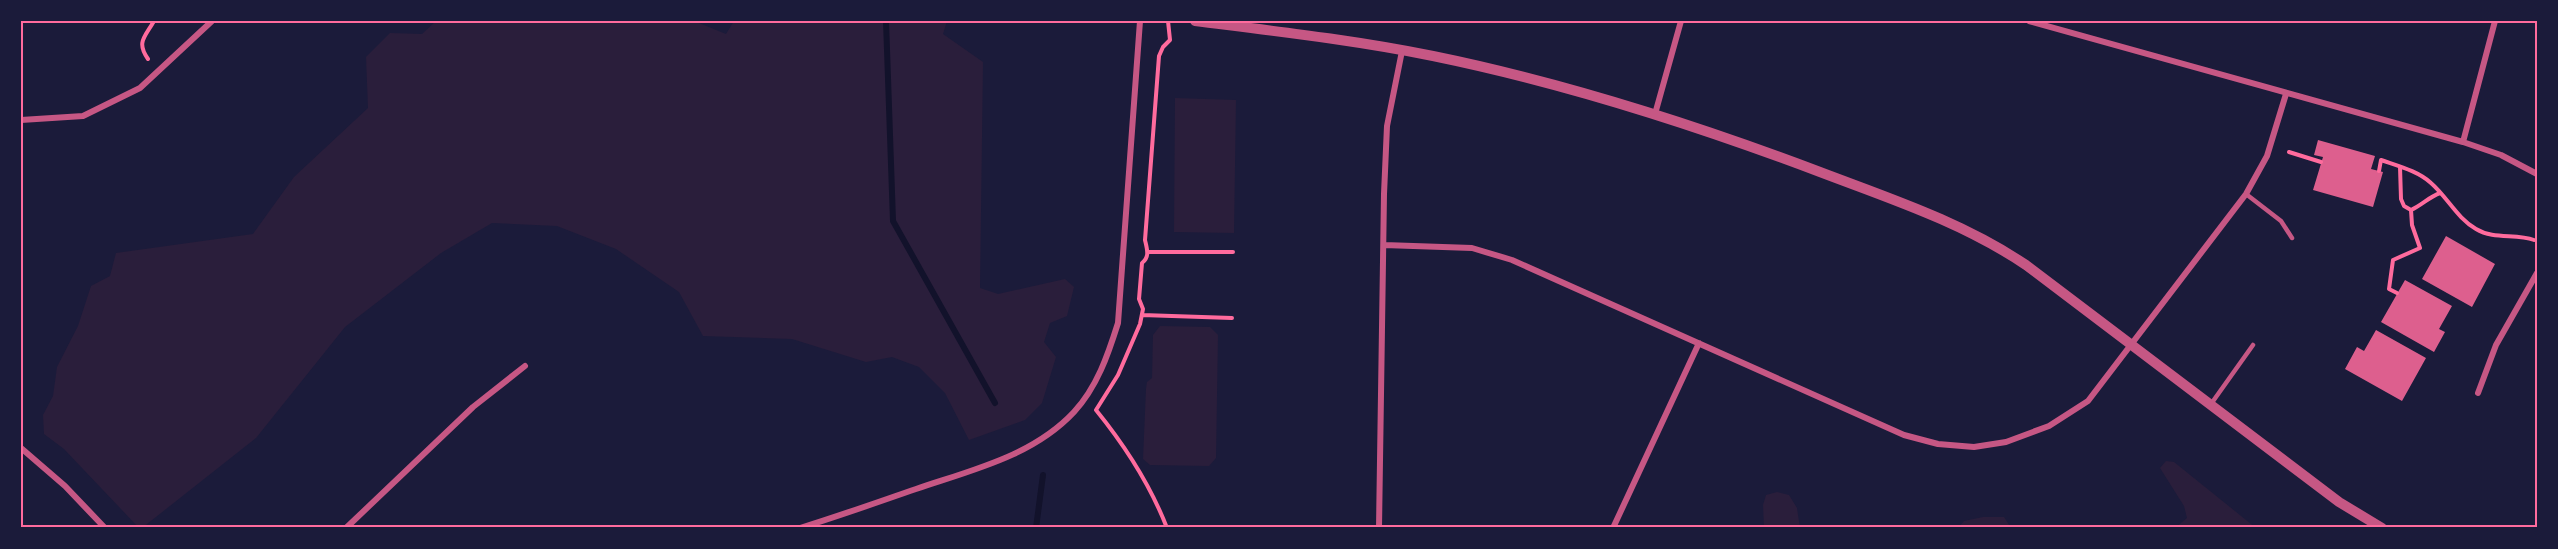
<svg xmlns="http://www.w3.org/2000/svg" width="2558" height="549" font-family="'Fira Sans',sans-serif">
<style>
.green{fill:#2a1e3b}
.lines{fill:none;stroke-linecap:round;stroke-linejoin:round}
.stream{stroke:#12122b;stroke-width:6}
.building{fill:#dd5f8e}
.path{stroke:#ff6b9d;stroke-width:4}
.service{stroke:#c65784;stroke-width:4.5}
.minor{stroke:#c65784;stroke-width:6}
.tertiary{stroke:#c65784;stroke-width:10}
.neatline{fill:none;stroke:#ff6b9d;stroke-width:2}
</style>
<rect width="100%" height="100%" fill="#1b1b3a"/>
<path class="green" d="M436,21H694L726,34L734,21H947L943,34L983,62L980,288L998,294L1065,279L1074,287L1067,316L1050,323L1044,342L1056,357L1042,403L1025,420L969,440L945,393L919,367L892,357L866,362L792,339L703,336L679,292L616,249L557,226L492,223L441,253L345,327L256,438L142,528H139L64,449L44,434L43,415L53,396L57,367L78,326L91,286L110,276L116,253L253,234L294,177L368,108L366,57L390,33L422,34Z
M1175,98L1236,100L1234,233L1174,232Z
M1160,326L1210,327L1218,335L1216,458L1209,466L1150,465L1143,459L1146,389L1147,382L1152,378L1153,335Z
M2166,461L2174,462L2256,528H2175L2187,518L2184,506L2160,468Z
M1777,492L1789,495L1797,508L1800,528H1764L1763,505L1766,495Z
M1983,517H2004L2011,528H1958L1964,521Z"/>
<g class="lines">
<path class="stream" d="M886,21L893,221L995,403
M1036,528L1043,475"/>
</g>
<path class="building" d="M2318,140L2375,156L2371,169L2383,172L2373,207L2313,190L2323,157L2314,155Z
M2446,236L2495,264L2472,307L2422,279Z
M2405,280L2452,306L2439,329L2445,332L2434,352L2381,322Z
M2376,330L2426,358L2402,401L2345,369L2357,347L2364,351Z"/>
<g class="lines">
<path class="path" d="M148,59C136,42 145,37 154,21
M2289,152L2321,162
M2400,167L2401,199L2404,206L2411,210C2422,205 2429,197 2440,193
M2379,171L2381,160C2398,166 2418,171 2431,183C2448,198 2457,218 2476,229C2494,240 2516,233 2534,240
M1148,252H1233
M2397,293L2389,289L2393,260L2420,248L2412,225L2411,210
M1142,315L1232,318
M1167,528C1150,484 1126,447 1096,410L1118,375L1140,324L1143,309L1139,299L1142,263C1150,257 1147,249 1145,240L1159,56L1163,47L1170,40L1168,21"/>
<path class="service" d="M2246,194L2281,221L2292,238
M2211,404L2253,345"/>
<path class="minor" d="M2029,21L2463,142L2501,155L2537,174
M1655,114L1681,21
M21,120L83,116L140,88L212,21
M2463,142L2495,21
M1384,245L1472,248L1512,260L1904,435L1938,444L1974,447L2006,442L2049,426L2088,401L2246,194L2267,156L2286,94
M2478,393L2496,345L2537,273
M21,448L65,486L105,528
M346,528L473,407L525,366
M800,528C839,516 878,502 916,489C972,470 1033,456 1074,412C1097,387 1108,355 1118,323L1140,21
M1379,528L1384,194L1387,126L1402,51
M1613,528L1699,343"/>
<path class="tertiary" d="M1195,21C1274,31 1354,40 1433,56C1565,83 1693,124 1820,172C1891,199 1962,222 2026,265L2339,502L2382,528"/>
</g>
<rect width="2558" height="549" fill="none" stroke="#1b1b3a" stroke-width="45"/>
<rect x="22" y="22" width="2514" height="504" class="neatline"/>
</svg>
